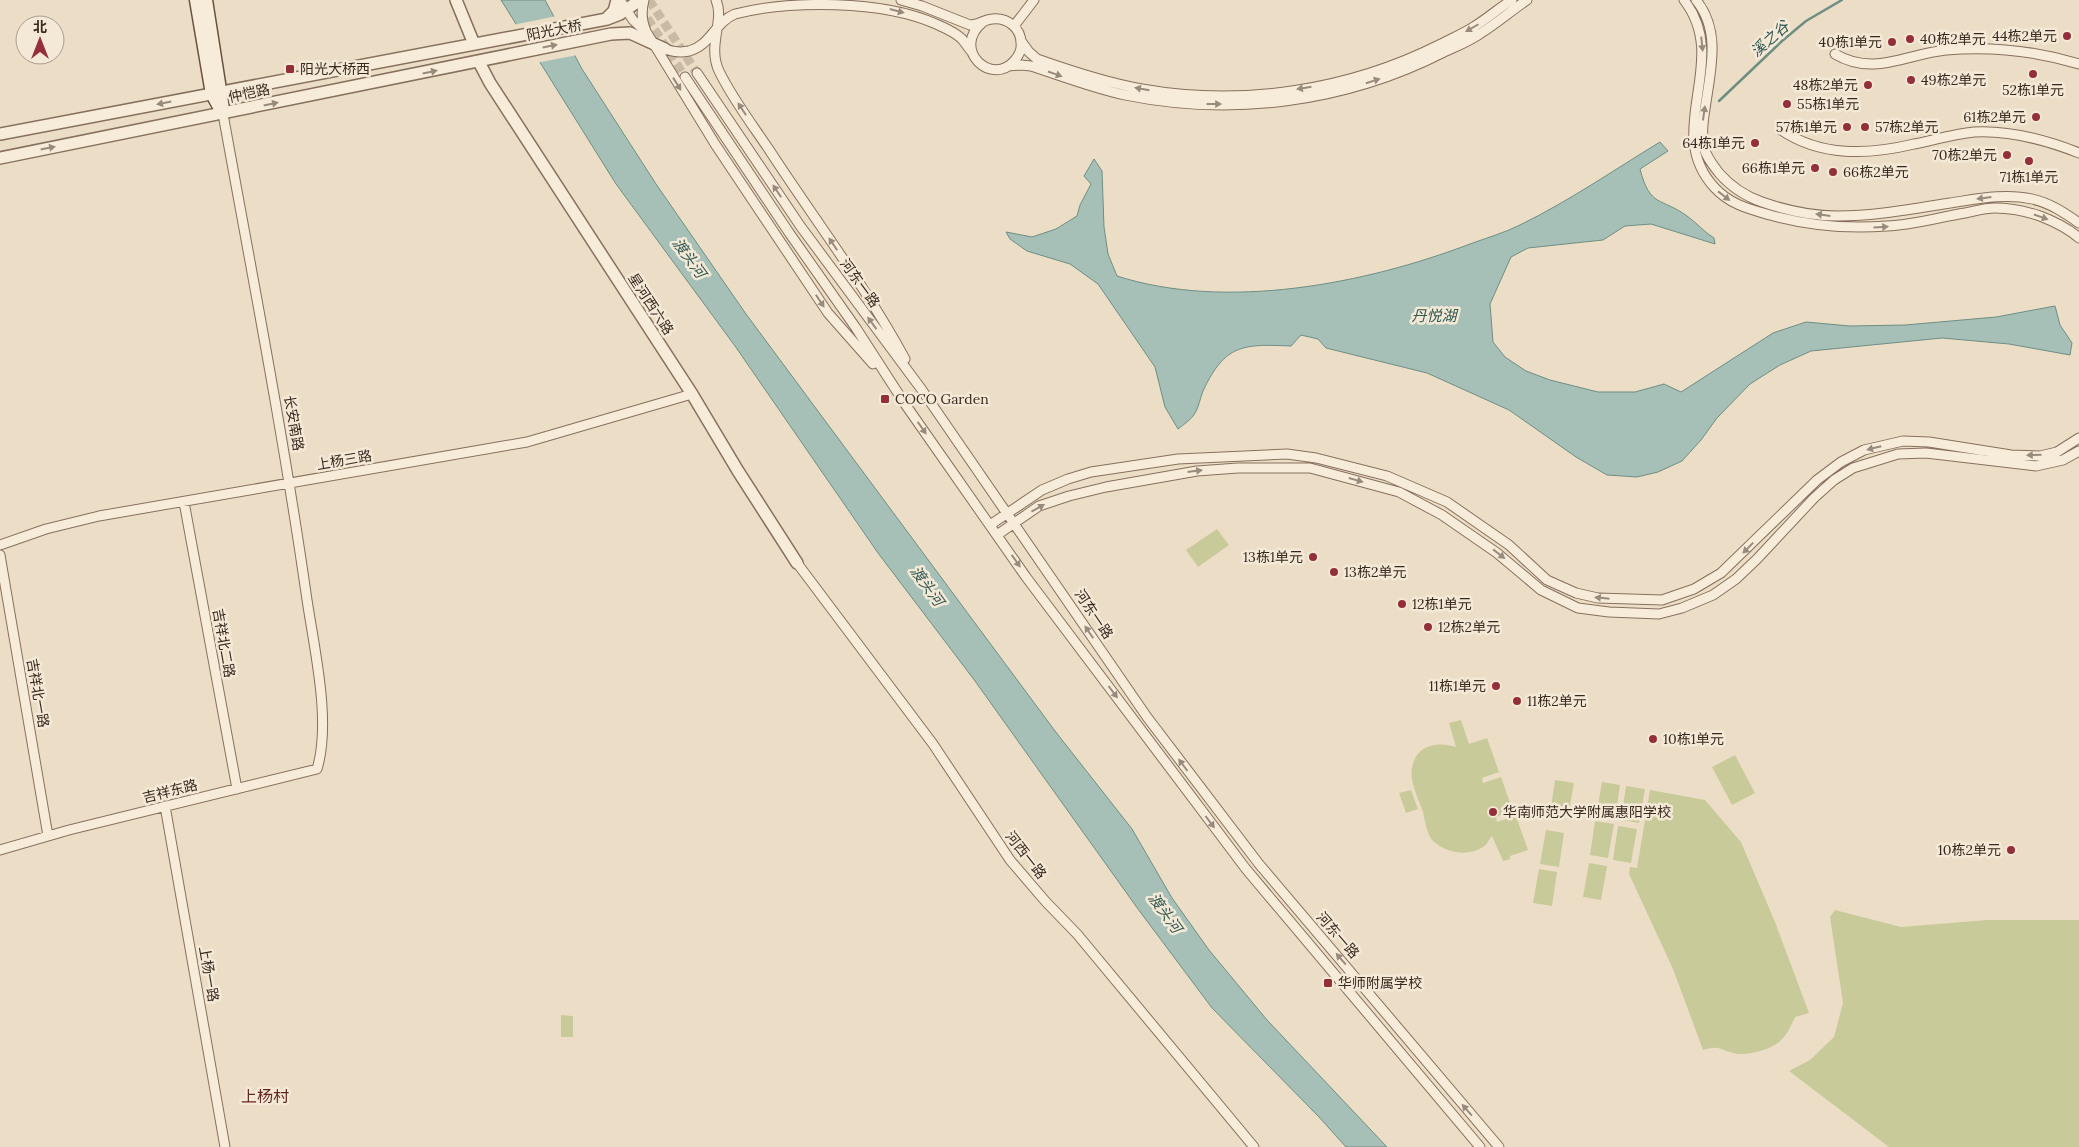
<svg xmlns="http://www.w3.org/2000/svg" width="2079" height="1147" font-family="Lora,'Noto Sans SC',serif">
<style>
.green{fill:#c9ca9a}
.water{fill:#a7c0b7;stroke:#6e8e84}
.pier{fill:#ecdec6}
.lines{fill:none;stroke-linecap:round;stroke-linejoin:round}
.stream{stroke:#6e8e84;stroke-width:2.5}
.minor-tunnel{stroke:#c8baa5;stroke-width:9;stroke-dasharray:9 4.5;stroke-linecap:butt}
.minor-casing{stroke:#87705d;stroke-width:11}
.tertiary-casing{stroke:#87705d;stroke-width:14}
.secondary-casing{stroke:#695140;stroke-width:15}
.minor{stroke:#f7ecd9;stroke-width:9}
.tertiary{stroke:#f7ecd9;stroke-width:11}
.secondary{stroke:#f7ecd9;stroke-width:12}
.oneway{fill:#988a7c}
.poi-dot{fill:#932f38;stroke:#f4e9d6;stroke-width:2}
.labels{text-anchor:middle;stroke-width:5;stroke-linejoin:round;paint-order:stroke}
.street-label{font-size:14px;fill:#382920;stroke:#f4e9d6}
.poi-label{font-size:14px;fill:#382920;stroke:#f4e9d6;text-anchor:start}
.water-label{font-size:15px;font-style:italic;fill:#305751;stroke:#f4e9d6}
.quarter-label{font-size:16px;fill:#632921;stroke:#f4e9d6}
</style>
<rect width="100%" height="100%" fill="#ecdec6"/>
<path class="green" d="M1217,529L1229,545L1198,567L1186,550Z
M1461,720L1469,744L1487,738L1499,772L1482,778L1483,783L1501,777L1513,811L1496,817L1497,822L1516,816L1528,850L1510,856V859L1503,861L1492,836C1489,839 1487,845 1483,847C1468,857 1446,853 1433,841C1427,835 1425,821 1423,812C1419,800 1409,781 1412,768C1415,745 1438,741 1456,747L1449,723Z
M1735,755L1755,793L1732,805L1712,767Z
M1555,780L1574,783L1568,817L1550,814Z
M1602,782L1620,785L1615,820L1596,817Z
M1626,786L1645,789L1639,823L1621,820Z
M1411,790L1418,809L1406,813L1399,793Z
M1650,790L1705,800L1741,842L1775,922L1809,1013L1795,1017C1791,1026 1786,1037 1778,1043C1766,1051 1747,1056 1733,1053C1719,1049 1719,1045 1703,1050L1673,969L1629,874L1630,867L1637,868Z
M1595,821L1614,824L1608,858L1590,855Z
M1618,826L1637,829L1631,863L1613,860Z
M1546,830L1564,833L1559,867L1540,864Z
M1589,863L1607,866L1601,900L1583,897Z
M1539,869L1557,872L1552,906L1533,903Z
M1835,910L1901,927L1987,920H2079V1147H1889L1789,1071L1810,1060L1834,1037L1843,1003L1830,917Z
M561,1015L573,1016V1037H561Z"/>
<path class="water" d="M501,0H545L582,69L656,184L746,314L1055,731L1132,829L1172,898L1209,950L1267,1020L1387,1147H1346L1319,1117L1212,1008L1138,909L975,681L878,553L735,346L616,184Z
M1660,142L1668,151L1640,169C1650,208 1661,197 1687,216C1697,223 1704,232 1714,238L1715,244L1651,224L1625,226L1603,240L1528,248L1511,257L1490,304L1493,342L1505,357L1526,371L1550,380L1598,392H1635L1664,384L1681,392L1773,333L1806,322L1850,326L1905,325L1996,317L2055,306L2060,325L2072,343L2070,355L2009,344L1942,338L1811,351L1780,365L1750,384L1717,418L1701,440L1682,461L1658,472L1637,477L1607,475L1576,457L1509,410L1427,373L1326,348L1318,339L1301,335L1291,346C1243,344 1225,344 1203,391C1200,398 1199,407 1195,413C1192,419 1183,425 1178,429L1165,407L1155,367L1098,284L1070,264L1027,251L1010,239L1006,232L1032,237L1056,229L1077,216L1080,205L1091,184L1084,176L1094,159L1102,171L1104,227L1108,254L1117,276C1226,311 1365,284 1470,244C1486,238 1504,233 1520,225C1569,201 1614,170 1660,142Z"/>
<path class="pier" d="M557,16L577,55L536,63L513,25Z"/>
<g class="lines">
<path class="stream" d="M1719,101L1782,41L1806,21L1842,0"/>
<path class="minor-tunnel" d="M649,0L697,73
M640,7L685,77"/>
<defs>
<path id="minor" d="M620,0L633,20L647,33L715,144L828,313L873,364
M644,0C641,11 641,20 646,31
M716,0C725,21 707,45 719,71C732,98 751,123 768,148C814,219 865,285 905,359
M901,0L922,6L970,25C978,25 984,20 992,19C1007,17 1021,28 1021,43C1022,49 1019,55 1015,60C992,88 950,49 983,22
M1684,0C1732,62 1662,130 1714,187C1729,204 1749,209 1770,215C1809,226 1847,229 1887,226C1913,225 1940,217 1965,213C1975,211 1985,208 1995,208C2011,208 2025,211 2040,216C2053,221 2068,228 2079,238
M1696,0C1722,32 1710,72 1705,109C1703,121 1701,135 1704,147C1706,157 1713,165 1719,173C1731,187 1745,196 1762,202C1785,210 1812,216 1837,216C1875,216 1912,209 1950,203C1977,199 2005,193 2032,199C2050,203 2065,213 2079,223
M1014,26L1034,0
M1021,41L1029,52L1037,59C1071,71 1107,83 1142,89C1243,107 1350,90 1441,44C1452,38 1465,33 1475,26C1488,18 1499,8 1512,0
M660,46C668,51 679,53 689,51C710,46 715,22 735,14C790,0 882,0 936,24C945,28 955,32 962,39C965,43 968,47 971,51
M1835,54C1874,77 1906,54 1946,50C1992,46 2036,51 2079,64
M1008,66L1021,65L1031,66C1062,76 1093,88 1125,95C1233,117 1346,102 1444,52C1457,46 1470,41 1481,33C1497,23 1512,10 1527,0
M697,73L801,227L922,390L1147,717L1259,864L1499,1147
M685,77L790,234L856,328L905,404L1026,577L1246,869L1480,1147
M1781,130C1821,157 1868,155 1914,144C1934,140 1954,134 1974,132C2011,130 2046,140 2079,153
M184,502L237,789
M990,525L1042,490L1068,479L1091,472L1178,459L1287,454L1316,458L1387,476L1447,502L1509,545L1547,580L1576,593L1598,598L1662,600L1694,589L1721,573L1817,480L1841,462L1864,450L1903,441L1929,442L2011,455L2040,456L2057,452L2079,438
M997,535L1039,506L1069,496L1106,487L1197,471L1238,468H1310L1399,492L1442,515L1497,553L1541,590L1578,608L1609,612L1659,614L1682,608L1713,595L1736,579L1757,559L1814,498L1834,480L1853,468L1898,454L1926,453L2036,466L2063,460L2079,451
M0,545L46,529L99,516L527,442L692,394
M0,555L48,836
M797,563L933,744L1010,860L1046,902L1077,934L1254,1147
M165,806L225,1147
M0,850L69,830L317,769C332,720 313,644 306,593C283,433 252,274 223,114"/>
<path id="tertiary" d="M456,0L474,44
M606,19L614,11L617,0
M479,62L490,83L692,394L738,471L797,563
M0,134L607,19L620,14L640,0
M0,158L611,34L630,33L665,49"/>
<path id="secondary" d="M196,0L212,94L223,114
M206,0L223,109"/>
</defs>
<use href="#minor" class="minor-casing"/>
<use href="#tertiary" class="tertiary-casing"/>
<use href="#secondary" class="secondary-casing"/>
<use href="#minor" class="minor"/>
<use href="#tertiary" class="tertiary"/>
<use href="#secondary" class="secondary"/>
</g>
<defs><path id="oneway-solid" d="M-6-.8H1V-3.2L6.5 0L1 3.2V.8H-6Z" transform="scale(1.25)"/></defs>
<g class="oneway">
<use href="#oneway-solid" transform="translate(897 11) rotate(15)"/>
<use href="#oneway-solid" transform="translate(1472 28) rotate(150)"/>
<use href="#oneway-solid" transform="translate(1702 44) rotate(84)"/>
<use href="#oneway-solid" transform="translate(550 46) rotate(-11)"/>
<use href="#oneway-solid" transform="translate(430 72) rotate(-12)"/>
<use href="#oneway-solid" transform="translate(1055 74) rotate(19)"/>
<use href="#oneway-solid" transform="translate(1373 81) rotate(-18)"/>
<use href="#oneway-solid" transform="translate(677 84) rotate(58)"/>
<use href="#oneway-solid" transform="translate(1304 88) rotate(171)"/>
<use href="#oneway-solid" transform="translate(1142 89) rotate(-170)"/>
<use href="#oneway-solid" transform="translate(164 103) rotate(169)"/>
<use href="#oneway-solid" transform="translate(271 104) rotate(-12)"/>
<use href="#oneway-solid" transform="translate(1214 104)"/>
<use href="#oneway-solid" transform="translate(742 109) rotate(-123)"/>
<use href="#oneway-solid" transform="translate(1704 113) rotate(-82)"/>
<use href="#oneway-solid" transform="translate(48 148) rotate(-11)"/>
<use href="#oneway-solid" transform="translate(777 191) rotate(-124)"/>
<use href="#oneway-solid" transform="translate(1724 196) rotate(38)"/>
<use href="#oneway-solid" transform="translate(1984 198) rotate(173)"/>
<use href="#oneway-solid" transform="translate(1823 215) rotate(-172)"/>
<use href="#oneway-solid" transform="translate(2041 217) rotate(19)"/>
<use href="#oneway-solid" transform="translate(1881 227) rotate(-3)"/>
<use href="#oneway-solid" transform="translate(833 244) rotate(-124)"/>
<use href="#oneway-solid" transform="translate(820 301) rotate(56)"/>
<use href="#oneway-solid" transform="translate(872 323) rotate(-126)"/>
<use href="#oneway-solid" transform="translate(922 428) rotate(55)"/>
<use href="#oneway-solid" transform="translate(1874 448) rotate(166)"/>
<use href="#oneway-solid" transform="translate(2034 455) rotate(179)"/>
<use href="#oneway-solid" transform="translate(1195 471) rotate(-7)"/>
<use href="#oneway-solid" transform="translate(1356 480) rotate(16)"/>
<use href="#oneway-solid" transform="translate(1038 508) rotate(-29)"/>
<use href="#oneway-solid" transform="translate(1748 548) rotate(134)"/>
<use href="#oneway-solid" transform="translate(1499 554) rotate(38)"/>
<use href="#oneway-solid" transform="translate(1016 561) rotate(55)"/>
<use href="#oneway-solid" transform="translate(1602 598) rotate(-174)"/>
<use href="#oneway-solid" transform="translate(1089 632) rotate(-124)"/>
<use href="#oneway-solid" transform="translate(1113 692) rotate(53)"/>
<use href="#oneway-solid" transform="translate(1183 765) rotate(-127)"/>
<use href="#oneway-solid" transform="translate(1210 822) rotate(53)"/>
<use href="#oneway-solid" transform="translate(1341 959) rotate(-131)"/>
<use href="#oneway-solid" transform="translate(1467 1110) rotate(-131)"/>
</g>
<g class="poi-dot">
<circle cx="2067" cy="36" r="5"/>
<circle cx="1910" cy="39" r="5"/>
<circle cx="1892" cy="42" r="5"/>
<rect x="285" y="64" width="10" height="10" rx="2.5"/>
<circle cx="2033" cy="74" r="5"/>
<circle cx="1911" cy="80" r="5"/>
<circle cx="1868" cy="85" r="5"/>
<circle cx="1787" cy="104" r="5"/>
<circle cx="2036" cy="117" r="5"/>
<circle cx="1847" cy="127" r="5"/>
<circle cx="1865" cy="127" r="5"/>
<circle cx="1755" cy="143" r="5"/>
<circle cx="2007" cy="155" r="5"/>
<circle cx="2029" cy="161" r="5"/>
<circle cx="1815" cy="168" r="5"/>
<circle cx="1833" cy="172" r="5"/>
<rect x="880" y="394" width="10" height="10" rx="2.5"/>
<circle cx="1313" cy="557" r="5"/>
<circle cx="1334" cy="572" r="5"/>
<circle cx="1402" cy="604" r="5"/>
<circle cx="1428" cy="627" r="5"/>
<circle cx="1496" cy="686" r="5"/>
<circle cx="1517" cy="701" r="5"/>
<circle cx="1653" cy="739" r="5"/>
<circle cx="1493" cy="812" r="5"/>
<circle cx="2011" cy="850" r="5"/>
<rect x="1323" y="978" width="10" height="10" rx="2.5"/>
</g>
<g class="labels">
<g class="street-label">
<text transform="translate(554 30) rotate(-11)" y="5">阳光大桥</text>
<text transform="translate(249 93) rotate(-12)" y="5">仲恺路</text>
<text transform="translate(860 283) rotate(54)" y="5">河东一路</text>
<text transform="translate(651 304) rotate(57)" y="5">星河西六路</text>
<text transform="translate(294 423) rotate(80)" y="5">长安南路</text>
<text transform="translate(344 460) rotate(-10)" y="5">上杨三路</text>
<text transform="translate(1094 614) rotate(56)" y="5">河东一路</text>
<text transform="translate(224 643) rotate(80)" y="5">吉祥北二路</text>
<text transform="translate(38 693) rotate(80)" y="5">吉祥北一路</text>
<text transform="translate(170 791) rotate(-14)" y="5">吉祥东路</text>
<text transform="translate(1026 855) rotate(52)" y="5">河西一路</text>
<text transform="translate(1338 935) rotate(49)" y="5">河东一路</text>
<text transform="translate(209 974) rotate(80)" y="5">上杨一路</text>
</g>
<g class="poi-label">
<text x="2057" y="41" text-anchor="end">44栋2单元</text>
<text x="1920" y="44">40栋2单元</text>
<text x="1882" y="47" text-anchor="end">40栋1单元</text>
<text x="300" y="74">阳光大桥西</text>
<text x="1921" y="85">49栋2单元</text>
<text x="1858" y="90" text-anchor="end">48栋2单元</text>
<text x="2033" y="95" text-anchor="middle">52栋1单元</text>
<text x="1797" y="109">55栋1单元</text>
<text x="2026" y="122" text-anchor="end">61栋2单元</text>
<text x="1837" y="132" text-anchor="end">57栋1单元</text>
<text x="1875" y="132">57栋2单元</text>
<text x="1745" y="148" text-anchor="end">64栋1单元</text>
<text x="1997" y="160" text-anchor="end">70栋2单元</text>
<text x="1805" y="173" text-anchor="end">66栋1单元</text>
<text x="1843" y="177">66栋2单元</text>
<text x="2029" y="182" text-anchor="middle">71栋1单元</text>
<text x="895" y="404">COCO Garden</text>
<text x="1303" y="562" text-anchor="end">13栋1单元</text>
<text x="1344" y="577">13栋2单元</text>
<text x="1412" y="609">12栋1单元</text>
<text x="1438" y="632">12栋2单元</text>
<text x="1486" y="691" text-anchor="end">11栋1单元</text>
<text x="1527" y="706">11栋2单元</text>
<text x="1663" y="744">10栋1单元</text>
<text x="1503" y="817">华南师范大学附属惠阳学校</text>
<text x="2001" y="855" text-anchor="end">10栋2单元</text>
<text x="1338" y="988">华师附属学校</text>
</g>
<g class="water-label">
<text transform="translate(1770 39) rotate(-42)" y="5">溪之谷</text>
<text transform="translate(689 258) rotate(54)" y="5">渡头河</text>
<text x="1434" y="321">丹悦湖</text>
<text transform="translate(927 586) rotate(54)" y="5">渡头河</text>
<text transform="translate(1165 913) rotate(54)" y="5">渡头河</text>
</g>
<g class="quarter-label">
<text x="265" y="1102">上杨村</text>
</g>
</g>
<g transform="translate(40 40)"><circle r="24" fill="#f4e9d6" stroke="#a99c8d"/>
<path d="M0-4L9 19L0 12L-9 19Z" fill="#932f38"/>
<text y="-8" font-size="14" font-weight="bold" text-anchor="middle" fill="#382920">北</text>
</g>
</svg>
